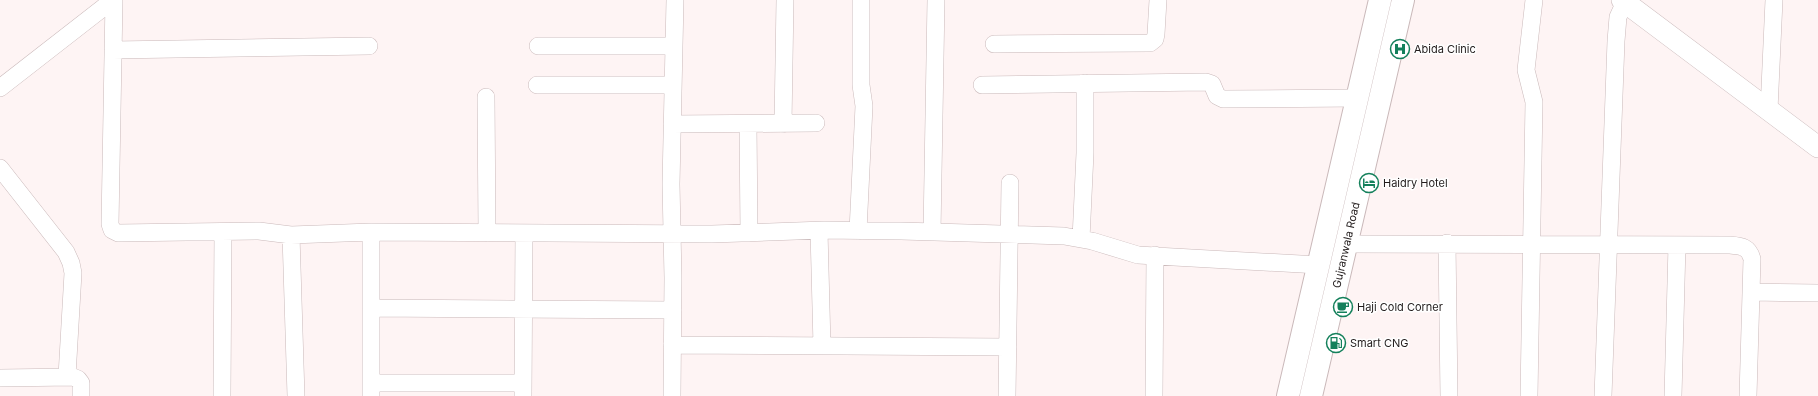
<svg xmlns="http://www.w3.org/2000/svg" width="1818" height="396" font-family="Inter,sans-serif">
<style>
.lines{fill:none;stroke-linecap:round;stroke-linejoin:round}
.minor-casing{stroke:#cab9ba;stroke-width:18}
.major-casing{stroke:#cab9ba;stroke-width:22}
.highway-casing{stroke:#cab9ba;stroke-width:24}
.minor{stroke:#fff;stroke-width:17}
.major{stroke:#fff;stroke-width:21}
.highway{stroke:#fff;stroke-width:22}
.labels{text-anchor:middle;stroke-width:3;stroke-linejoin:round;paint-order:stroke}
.poi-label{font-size:11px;fill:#221c1c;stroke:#fff;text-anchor:start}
.street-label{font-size:11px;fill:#221c1c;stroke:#fff}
</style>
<rect width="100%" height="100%" fill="#fef4f4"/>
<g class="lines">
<defs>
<path id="minor" d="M114,0L110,224L112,230L118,233L259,231L291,235L371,232L712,234L824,230L901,231L1064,236L1092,241L1138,255L1319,265
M994,44L1150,43L1155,39L1156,34L1158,0
M538,46H674
M113,50L369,46
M537,85H673
M982,85L1206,82L1212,84L1217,96L1223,99L1357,98
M0,88L113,0
M486,97L487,233
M1769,110L1774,0
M672,124L816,123
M748,124L749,233
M783,124L785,0
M0,168L66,252L71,263L73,273L67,376
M819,231L822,346
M858,231L864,106L861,85V0
M932,232L936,0
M291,235L296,396
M1081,239L1085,153V83
M1447,243L1449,396
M1346,244L1730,245C1742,246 1749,247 1752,259L1748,396
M1752,292L1818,293
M371,308L673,310
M672,345L1008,347
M0,378L73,377L78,379L81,383V396
M371,383H523
M222,396L223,232
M371,396V232
M523,396L524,233
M672,396L673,278L671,184L675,0
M1007,396L1010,183
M1154,396L1155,255
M1529,396L1534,102L1526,70L1534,0
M1603,396L1616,41L1618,17L1625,2
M1673,396L1677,245"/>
<path id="major" d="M1622,0L1818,147"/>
<path id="highway" d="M1288,396L1380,0
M1311,396L1403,0"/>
</defs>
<use href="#minor" class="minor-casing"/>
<use href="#major" class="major-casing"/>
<use href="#highway" class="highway-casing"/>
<use href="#minor" class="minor"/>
<use href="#major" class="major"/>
<use href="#highway" class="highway"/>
</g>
<defs>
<symbol id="hospital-ring" viewBox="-11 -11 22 22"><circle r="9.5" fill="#fff" stroke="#14805b" stroke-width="1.5"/><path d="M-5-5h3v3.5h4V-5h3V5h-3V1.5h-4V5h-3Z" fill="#14805b"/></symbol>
<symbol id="hotel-ring" viewBox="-11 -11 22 22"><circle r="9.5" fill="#fff" stroke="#14805b" stroke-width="1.5"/><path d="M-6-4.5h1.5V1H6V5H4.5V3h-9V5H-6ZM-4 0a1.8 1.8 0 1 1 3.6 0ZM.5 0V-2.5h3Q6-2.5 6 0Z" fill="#14805b"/></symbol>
<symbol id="cafe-ring" viewBox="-11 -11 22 22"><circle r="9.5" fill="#fff" stroke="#14805b" stroke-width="1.5"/><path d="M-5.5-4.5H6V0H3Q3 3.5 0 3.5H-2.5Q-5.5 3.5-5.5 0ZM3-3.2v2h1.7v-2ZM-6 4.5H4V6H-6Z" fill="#14805b"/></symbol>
<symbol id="fuel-ring" viewBox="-11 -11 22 22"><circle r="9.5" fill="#fff" stroke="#14805b" stroke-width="1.5"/><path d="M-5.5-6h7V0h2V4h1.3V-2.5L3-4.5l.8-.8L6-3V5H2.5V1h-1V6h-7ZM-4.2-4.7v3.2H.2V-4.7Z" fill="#14805b"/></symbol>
</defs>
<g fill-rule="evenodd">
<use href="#hospital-ring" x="1389" y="38" width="22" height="22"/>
<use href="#hotel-ring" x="1358" y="172" width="22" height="22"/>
<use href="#cafe-ring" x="1332" y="296" width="22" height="22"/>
<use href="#fuel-ring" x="1325" y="332" width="22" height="22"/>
</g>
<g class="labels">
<g class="poi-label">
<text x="1414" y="53">Abida Clinic</text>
<text x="1383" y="187">Haidry Hotel</text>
<text x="1357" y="311">Haji Cold Corner</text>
<text x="1350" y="347">Smart CNG</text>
</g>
<g class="street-label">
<text transform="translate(1346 245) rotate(-77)" y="4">Gujranwala Road</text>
</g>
</g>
</svg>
